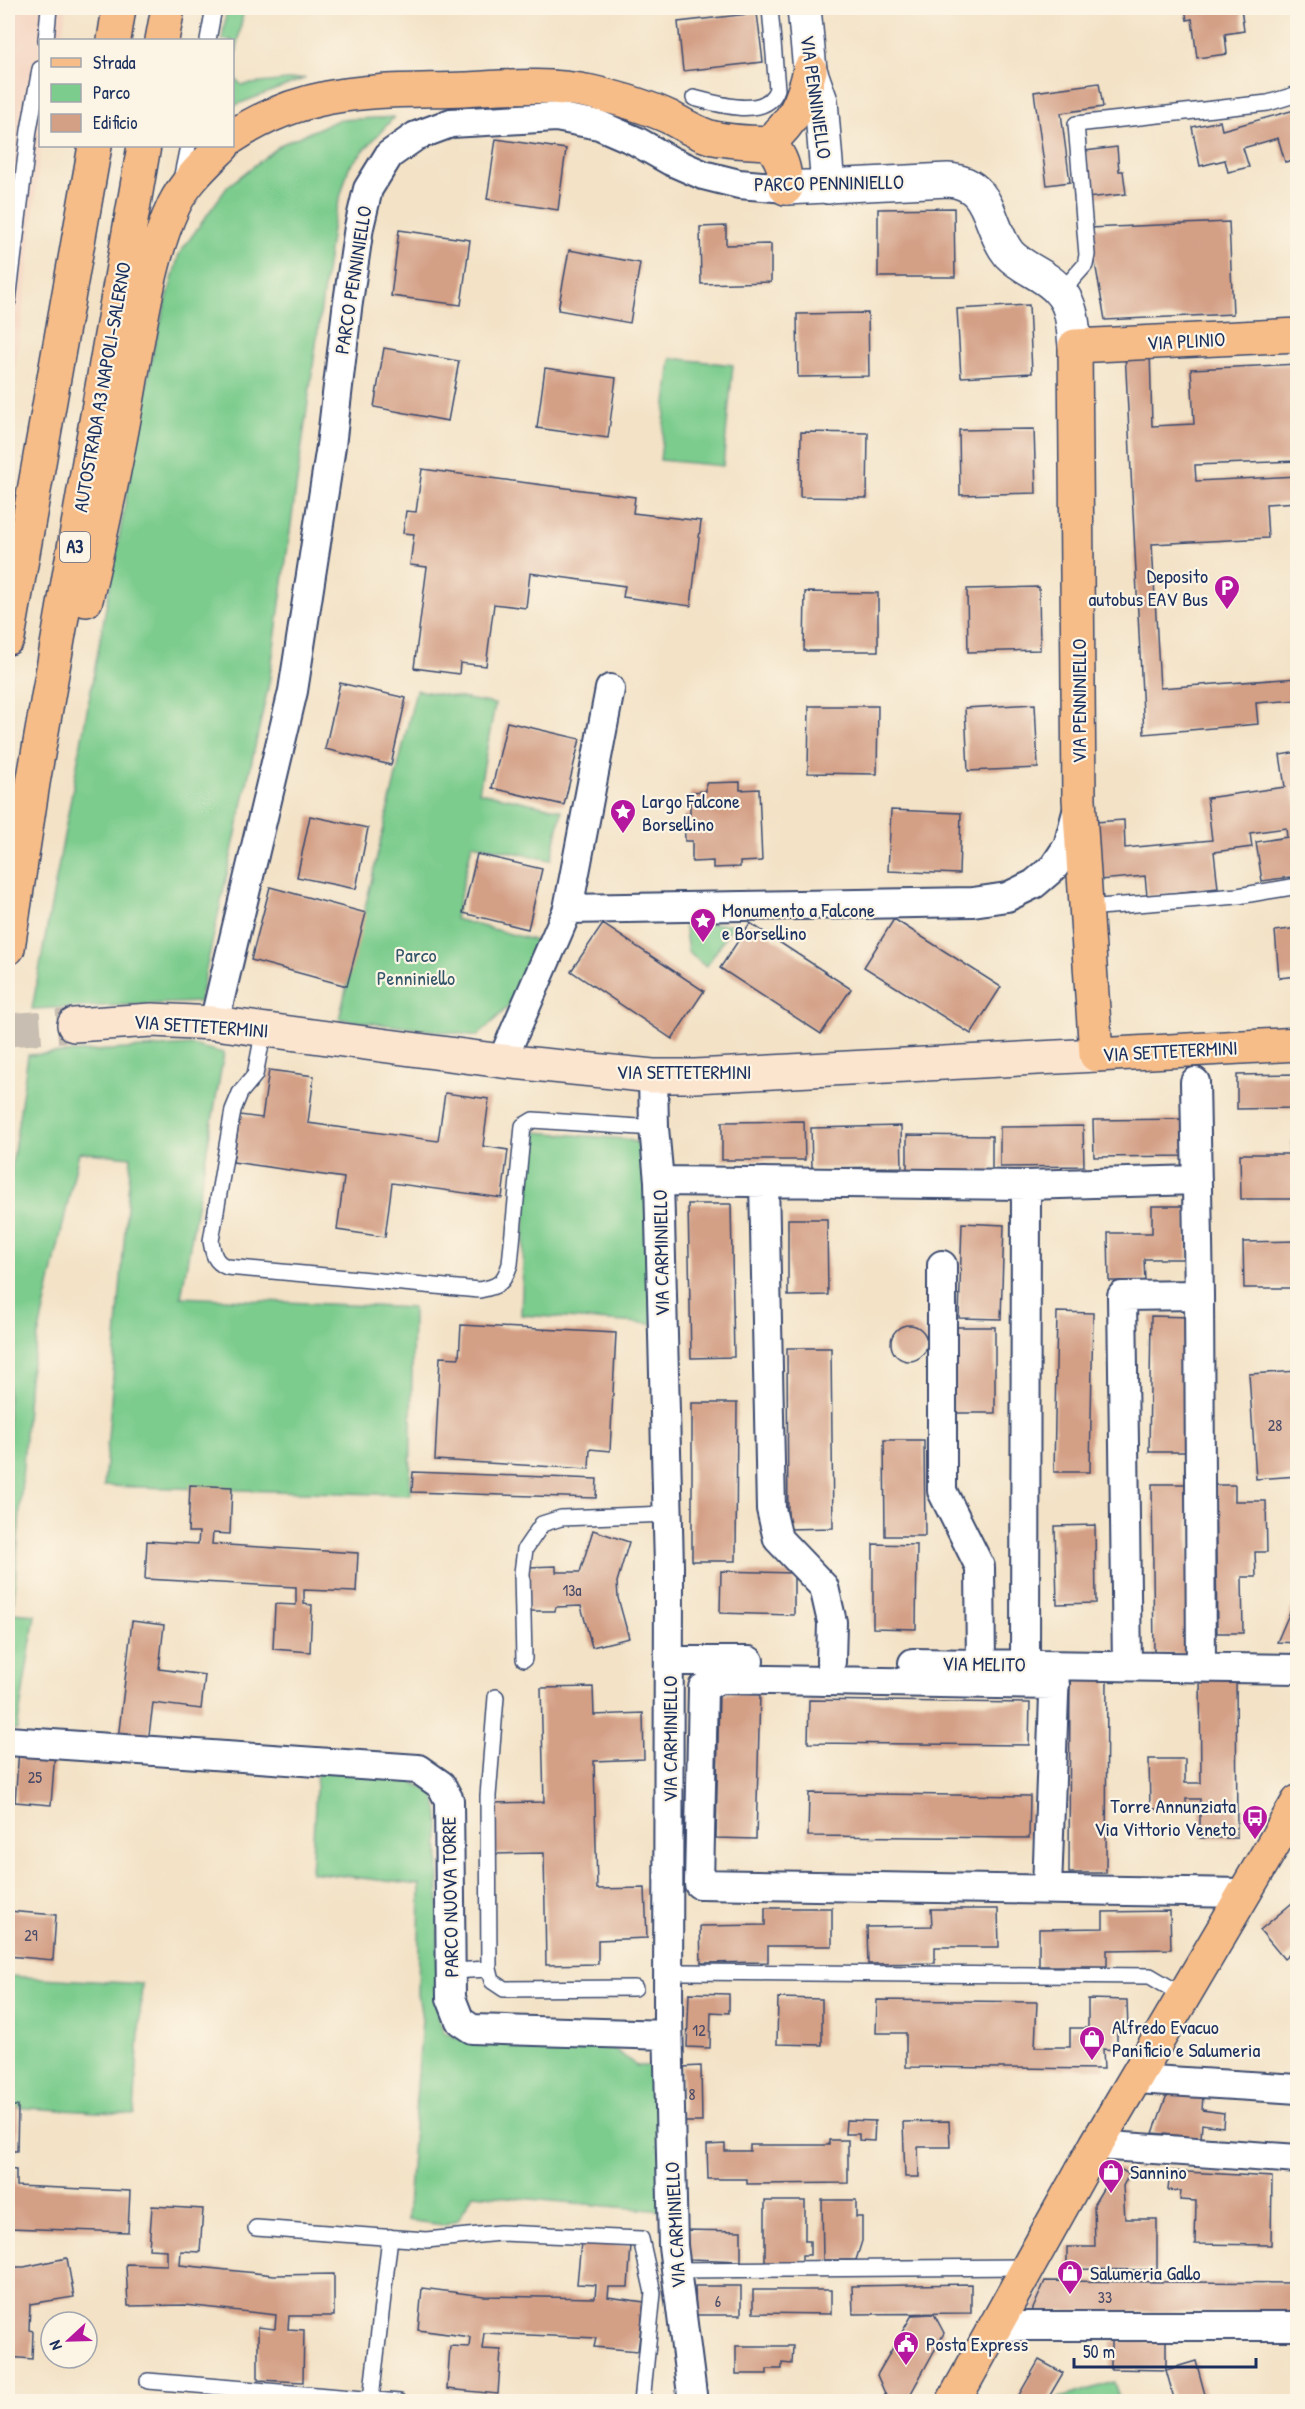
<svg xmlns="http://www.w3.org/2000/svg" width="1305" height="2409" font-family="'Patrick Hand',sans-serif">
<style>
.built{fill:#f4d3c0}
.green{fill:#7ccc8d;stroke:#4c7e76;stroke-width:1.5}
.building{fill:#d39f85}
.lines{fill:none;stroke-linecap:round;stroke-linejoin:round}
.secondary-tunnel{stroke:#c8beb1;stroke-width:33;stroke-dasharray:33 16;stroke-linecap:butt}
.service-casing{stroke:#3b4a6e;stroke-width:18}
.minor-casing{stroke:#3b4a6e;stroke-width:32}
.tertiary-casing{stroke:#3b4a6e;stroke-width:36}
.secondary-casing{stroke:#3b4a6e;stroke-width:36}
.primary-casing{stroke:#3b4a6e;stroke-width:36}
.motorway-casing{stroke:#3b4a6e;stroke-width:36}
.service{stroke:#fff;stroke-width:15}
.minor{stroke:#fff;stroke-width:28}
.tertiary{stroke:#fff;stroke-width:33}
.secondary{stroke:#fce5cf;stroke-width:33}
.primary{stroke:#f7bd88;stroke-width:33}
.motorway{stroke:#f7bd88;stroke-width:33}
.labels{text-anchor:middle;stroke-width:4.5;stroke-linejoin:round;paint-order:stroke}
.number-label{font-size:16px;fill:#494b68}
.shield{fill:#fcf5e5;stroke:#5e6a86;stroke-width:1.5}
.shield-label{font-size:18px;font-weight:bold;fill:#1b2f5e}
.street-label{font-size:20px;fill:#1b2f5e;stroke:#fcf5e5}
.poi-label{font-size:20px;fill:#1b2f5e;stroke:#fcf5e5;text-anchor:start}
.park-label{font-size:20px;fill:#33566a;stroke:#fcf5e5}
</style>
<rect width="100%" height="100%" fill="#fcf5e5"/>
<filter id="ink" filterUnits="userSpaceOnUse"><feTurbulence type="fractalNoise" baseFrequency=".0167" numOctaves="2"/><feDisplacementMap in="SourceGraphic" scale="12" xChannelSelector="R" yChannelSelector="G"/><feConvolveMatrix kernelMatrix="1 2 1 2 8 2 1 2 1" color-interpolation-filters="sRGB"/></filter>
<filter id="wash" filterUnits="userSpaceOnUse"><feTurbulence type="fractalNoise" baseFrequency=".008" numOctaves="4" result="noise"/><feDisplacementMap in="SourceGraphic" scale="24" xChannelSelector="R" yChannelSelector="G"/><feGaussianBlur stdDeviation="1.35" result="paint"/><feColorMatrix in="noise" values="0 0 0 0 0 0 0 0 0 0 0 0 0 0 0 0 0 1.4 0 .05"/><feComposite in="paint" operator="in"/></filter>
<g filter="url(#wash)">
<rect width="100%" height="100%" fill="#f3e2c6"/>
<path class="built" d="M8,8H67L61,40H40L41,146L24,304L8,423Z"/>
<path class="green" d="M227,8H244L233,71L232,40H222Z
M233,77L242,85L306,78L233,106Z
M394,117L349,167L333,222L269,683L199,1002L32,1009L154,347L179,254L228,186L282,144L338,120Z
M671,358L733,365L723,466L660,460Z
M416,690L495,704L479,792L562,810L551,860L472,844L455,919L537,941L520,995L478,1036L339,1019Z
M684,924H734L706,967L688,952Z
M192,1045L224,1053L181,1297L413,1308L410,1495L104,1486L131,1157L79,1152L29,1377L13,1613L35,1615L17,1730H8V1193L28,1055Z
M535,1132L625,1139L636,1142L648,1152L655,1324L521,1315L525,1215Z
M317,1771L399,1774L435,1795L439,1814L438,2019L445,2033L462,2040L610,2046L637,2066H662V2211L473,2194L458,2220L443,2225L407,2220L422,2019L418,1994L420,1885L311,1872Z
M8,1976L142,1984L134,2114L8,2107Z
M1114,2382L1120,2401H1058L1057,2399Z"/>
<g id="blocks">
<path class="building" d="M1185,8H1241L1244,31L1225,34L1227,54L1197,58L1192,19L1187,20Z
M757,13L763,62L683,71L678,22Z
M1099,83L1103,107L1061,113L1070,182L1047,185L1034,92Z
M1298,109V159L1285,162L1278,138L1243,148L1249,167L1228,172L1225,160L1200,166L1192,127L1220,121L1222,130Z
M496,139L566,149L558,210L487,199Z
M1117,147L1119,171H1123L1126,194L1086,198L1084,175L1088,174L1085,151Z
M954,208L955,277H878V209Z
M1229,222L1233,314L1105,320L1089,228Z
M726,226V245L771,244V282L701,284L700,227Z
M399,230L470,240L461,305L391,296Z
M569,250L640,263L630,323L558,310Z
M1029,305L1032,373L961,377L957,309Z
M868,313L869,376L798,377L797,314Z
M384,348L459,361L448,421L374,407Z
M1150,350L1152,426L1194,424L1191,369L1298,364V461L1195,465L1196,481L1298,476V502L1266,504L1268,538L1152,544L1160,688L1298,678V700L1256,703L1258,724L1144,734L1125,351Z
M545,368L616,378L608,438L537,428Z
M1034,429L1036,493L960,495L959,430Z
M801,432L868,433L867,498L800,497Z
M422,469L635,497L633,513L701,521L691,606L623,597L625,586L530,573L526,608L494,604L486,666L460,663L459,674L414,668L427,567L410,565L414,534L403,533L406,511L416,512Z
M1039,587L1040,650L968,652L967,589Z
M805,592L878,593V651H804Z
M340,683L406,698L391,765L325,749Z
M1035,704L1038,768L968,771L965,708Z
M809,706H878L877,774L808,773Z
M507,722L580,739L564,805L492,788Z
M1298,752V785L1292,786L1298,813V876L1262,881L1256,842L1287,837L1286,828L1250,833L1252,847L1214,852L1218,888L1147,896L1145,876L1099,880L1095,822L1124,820L1125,848L1212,840L1207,798L1285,787L1280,755Z
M740,782V790L759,789L762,861L740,862V867L713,868V861L692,862V841H685L684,814H690V792L706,791V783Z
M891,810L961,813L959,874L888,871Z
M310,816L368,828L356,889L297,877Z
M477,854L542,869L528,929L463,913Z
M270,887L366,913L347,986L251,960Z
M894,919L1001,987L971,1034L864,967Z
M750,923L851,989L821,1034L720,968Z
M603,924L704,991L672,1039L571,971Z
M1298,928V976L1279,978L1275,931Z
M269,1070L314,1076L308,1123L438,1141L445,1093L489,1099L483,1146L508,1150L502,1198L392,1183L385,1237L337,1230L344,1178L233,1162L240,1115L262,1118Z
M1298,1074V1108L1237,1109V1075Z
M1190,1119L1191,1156L1094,1157L1093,1120Z
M804,1121L805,1160H722V1122Z
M901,1126L902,1167L812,1168L811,1128Z
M1083,1126L1084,1166L1000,1167V1127Z
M907,1135L992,1136V1176L907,1175Z
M1291,1141H1298V1199H1241L1240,1154H1291Z
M688,1204H731L734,1357L691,1358Z
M1152,1206H1187L1188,1259H1144L1145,1281H1109L1108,1233H1152Z
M788,1219H827L828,1295L788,1296Z
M962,1223L1004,1225L1001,1319L959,1318Z
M1298,1241V1288H1244L1243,1242Z
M1057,1312L1093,1313L1090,1472H1054Z
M1151,1316L1190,1317L1188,1452H1149Z
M891 1343a18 18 0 1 1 36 0a18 18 0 1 1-36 0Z
M461,1325L616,1333L610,1451L590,1449L589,1469L435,1460L440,1357L459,1358Z
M951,1327H995V1413H951Z
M787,1348H831L833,1528L788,1529Z
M1298,1371V1476L1256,1479L1249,1374Z
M692,1403H737L736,1561H692Z
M884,1440H924L925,1536H885Z
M413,1472L597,1479L596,1498L412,1492Z
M1152,1484H1188L1190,1654H1154Z
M190,1485L232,1487L230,1534L213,1533L212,1544L358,1553L356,1592L304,1590V1604L312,1605L310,1652L273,1649L275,1604L296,1605V1587L145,1579L147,1541L198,1544L199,1532H188Z
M1215,1485H1235V1501H1266L1267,1552H1255L1256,1577H1242L1243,1633H1217Z
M1095,1525L1096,1603L1057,1604L1055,1526Z
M593,1530L629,1542L617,1582L618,1598L629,1638L592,1647L581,1606L556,1607L555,1611H527L528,1567L556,1566V1572H580Z
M873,1544L917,1545L916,1629L873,1628Z
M721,1571L794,1573V1615L720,1613Z
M1293,1605L1298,1606V1643L1277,1642Z
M132,1621L164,1625L159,1669L205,1675L201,1709L153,1703L148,1743L118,1739Z
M1070,1672H1107L1106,1873H1069Z
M1200,1673H1236L1237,1838H1200V1799H1186V1809H1150L1149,1759H1185V1783H1201Z
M593,1687L594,1715L643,1713L644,1759L594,1761L597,1889L645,1888L647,1938L598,1940V1964L546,1965L544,1853L494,1854L493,1803L544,1802L541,1688Z
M719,1693L760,1694L756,1839L716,1838Z
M809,1700L1030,1703L1029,1745L808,1743Z
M19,1749L55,1751L51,1805L15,1802Z
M809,1793L1030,1796L1029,1838L808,1836Z
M1298,1898V1947L1284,1959L1260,1930Z
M765,1908H832V1946H768V1962L701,1963L700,1926L765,1925Z
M931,1909H998L999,1947H935V1963L868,1964L867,1927L932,1926Z
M8,1911L56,1915L53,1960L8,1956Z
M1170,1911L1171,1949L1107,1950V1966H1039V1929L1103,1928V1912Z
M689,1993L729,1994V2013L711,2012L710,2048L687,2047Z
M778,1998L822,1999V2045L777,2044Z
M1088,1999L1127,2000L1128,2032H1117V2050L1103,2049L1104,2069L906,2067V2033H876L877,2000L1037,2002L1035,2047H1070V2028H1088Z
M701,2066L702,2122H683L682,2067Z
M1168,2092L1203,2095L1202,2110L1224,2113L1223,2127L1202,2124L1201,2138L1153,2133Z
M8,2106H18L17,2151H8Z
M846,2120L875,2121L874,2141L859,2140V2134H845Z
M949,2121L950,2147H918L919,2177H905L903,2122Z
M829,2140H848V2183L747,2184V2179H708L707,2145L725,2144V2151H750V2145H829Z
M1116,2167L1129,2174L1123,2186L1125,2219H1157V2270L1067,2269V2247H1095L1094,2204Z
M8,2169L16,2170V2186L130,2191L128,2232L8,2228Z
M1170,2171L1272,2177L1271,2245L1195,2244L1196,2201L1180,2200L1181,2191L1168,2190Z
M822,2200H856V2217H862V2241L856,2260H823Z
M765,2201H805V2241H810V2255H802V2262H765Z
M152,2206L203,2209L200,2252L181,2251L180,2265L274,2275L334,2274V2316H289L288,2329L304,2330L303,2382L258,2380V2327L275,2329L276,2315L185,2305L128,2306L126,2264L167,2265V2250L149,2249Z
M684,2230L741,2231V2261L691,2259L686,2257Z
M581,2242L631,2245L628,2287H609L608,2297L644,2302L638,2351L594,2347L596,2338L484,2333L482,2349L501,2350L498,2394L447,2389L450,2346L469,2347L470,2337L418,2330L422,2288L484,2296L595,2298L596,2285L577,2284Z
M67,2258L74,2297L30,2304L29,2330L33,2331L32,2359L8,2357V2267H24Z
M1045,2281L1297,2283L1298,2313L1032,2311Z
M971,2284V2313L853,2314L852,2286Z
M695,2286H741V2315H696Z
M753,2290H831V2314L753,2313Z
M934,2314L944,2333L910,2395L887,2398L877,2375L912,2315Z
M1111,2341H1166V2370L1111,2369Z
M736,2346H793L792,2364L782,2363V2369H767V2374H736Z
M1039,2360L1063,2373L1046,2402H1015Z
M1196,2361L1207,2402H1175L1166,2370Z"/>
</g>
</g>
<g filter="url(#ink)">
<use href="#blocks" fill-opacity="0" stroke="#3b4a6e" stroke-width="1.5"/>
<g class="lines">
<path class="secondary-tunnel" d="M8,1030L74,1025"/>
<defs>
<path id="service" d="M46,40L49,8
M208,40L214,8
M694,98C718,104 767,120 777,89L770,8
M181,180L188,146
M1061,292L1085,265L1087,255L1076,124L1268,103L1298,94
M8,301L29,130L40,69
M1086,908L1238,896L1298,886
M264,1029L255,1075L240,1093L233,1110L211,1241C213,1253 214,1262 227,1267L479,1290C498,1287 504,1283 510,1264L523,1126L533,1120L654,1128
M524,1659L522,1573L525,1549L542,1524L561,1518L668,1514
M489,1969L488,1796L496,1697
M451,1971L489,1969L492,1981L504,1989L635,1988
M683,1972L1150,1976L1184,1996
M256,2228L426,2240L500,2233L641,2239L653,2293L642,2402
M675,2270L1028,2267
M148,2381L400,2402
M371,2399L390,2237"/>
<path id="minor" d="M568,909L973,902L1007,897L1034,884L1054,867L1068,846L1077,812
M214,1023L293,691L331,446L347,309L359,227L368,189L389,155L416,136L451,123L556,117L599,125L636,141L671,161L703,175L739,184L786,188
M502,1061L568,909L610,689
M653,1076L654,1128L659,1181L669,1566L668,2018L673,2246L693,2402
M1195,1082L1199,1295
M659,1181L1026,1185L1197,1180
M764,1182L771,1509L778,1539L824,1587L832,1622L831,1662
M942,1265V1491L980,1567L981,1664
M670,1661H749
M913,1663L1298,1669
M1025,1665L1026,1185
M1127,1666L1122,1296L1199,1295L1201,1667
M1055,1685L719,1679L703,1688L699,1884L1244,1893
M8,1741L418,1769L441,1785L449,1800L451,1998L460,2021L472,2029L668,2035
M1047,1889L1055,1668
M1136,2079L1298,2089
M1096,2145L1298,2159
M996,2326H1298"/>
<path id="tertiary" d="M804,8L810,70L821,101L828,187
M786,188L948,180C993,183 987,227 1009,254C1024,270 1048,275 1061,293C1073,307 1073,328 1075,346"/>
<path id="secondary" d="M74,1025L152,1020L214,1023L502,1061L653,1076H695L1096,1055"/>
<path id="primary" d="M1298,335L1075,346L1079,799L1096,1055L1298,1044
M953,2402L1096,2145L1298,1802"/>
<path id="motorway" d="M114,40L119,8
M162,40L168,8
M232,137C309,86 377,92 464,89C506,87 549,83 591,92C617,98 645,106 669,117C682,124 696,133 710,137C729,142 749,142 769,143C782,157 785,169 786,188
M769,143C794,120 802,104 810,70
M86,600C102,530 117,461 129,391C139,333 149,257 174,205C185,182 206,163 223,146
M8,638L95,146
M8,948L33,783L144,146"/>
</defs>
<use href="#service" class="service-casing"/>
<use href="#minor" class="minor-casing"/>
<use href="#tertiary" class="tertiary-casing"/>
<use href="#secondary" class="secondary-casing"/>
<use href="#primary" class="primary-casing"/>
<use href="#motorway" class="motorway-casing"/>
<use href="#service" class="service"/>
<use href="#minor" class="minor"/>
<use href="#tertiary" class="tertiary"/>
<use href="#secondary" class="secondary"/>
<use href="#primary" class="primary"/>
<use href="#motorway" class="motorway"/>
</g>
</g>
<defs>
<symbol id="parking-pin" viewBox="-11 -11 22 30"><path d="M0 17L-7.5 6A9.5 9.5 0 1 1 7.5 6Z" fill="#b5179e" stroke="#fcf5e5"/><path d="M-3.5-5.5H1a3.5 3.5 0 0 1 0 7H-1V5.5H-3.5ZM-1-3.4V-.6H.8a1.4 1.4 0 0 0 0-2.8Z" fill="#fff"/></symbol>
<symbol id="sight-pin" viewBox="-11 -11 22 30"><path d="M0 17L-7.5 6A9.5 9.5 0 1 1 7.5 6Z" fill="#b5179e" stroke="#fcf5e5"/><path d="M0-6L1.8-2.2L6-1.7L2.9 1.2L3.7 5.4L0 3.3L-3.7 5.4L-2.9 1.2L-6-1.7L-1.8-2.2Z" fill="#fff"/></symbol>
<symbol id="bus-pin" viewBox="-11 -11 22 30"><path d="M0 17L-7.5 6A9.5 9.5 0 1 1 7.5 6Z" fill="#b5179e" stroke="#fcf5e5"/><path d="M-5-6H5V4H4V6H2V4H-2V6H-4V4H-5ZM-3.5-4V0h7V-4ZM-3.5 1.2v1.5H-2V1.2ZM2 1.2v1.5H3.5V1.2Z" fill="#fff"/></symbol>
<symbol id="shop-pin" viewBox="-11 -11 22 30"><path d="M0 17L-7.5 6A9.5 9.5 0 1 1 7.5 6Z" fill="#b5179e" stroke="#fcf5e5"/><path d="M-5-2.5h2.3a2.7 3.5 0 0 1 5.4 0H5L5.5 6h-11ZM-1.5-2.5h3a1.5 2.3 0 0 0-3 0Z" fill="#fff"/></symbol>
<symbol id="civic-pin" viewBox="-11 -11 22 30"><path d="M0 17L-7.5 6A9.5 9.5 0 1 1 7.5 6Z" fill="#b5179e" stroke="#fcf5e5"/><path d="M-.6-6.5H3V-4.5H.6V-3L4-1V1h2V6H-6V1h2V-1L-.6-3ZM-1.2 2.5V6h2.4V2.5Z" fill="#fff"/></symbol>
</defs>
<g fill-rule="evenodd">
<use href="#parking-pin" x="1212" y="573" width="30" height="40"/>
<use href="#sight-pin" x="608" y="797" width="30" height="40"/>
<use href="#sight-pin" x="688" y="906" width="30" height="40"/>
<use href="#bus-pin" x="1240" y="1803" width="30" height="40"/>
<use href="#shop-pin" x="1077" y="2024" width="30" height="40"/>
<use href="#shop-pin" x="1096" y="2157" width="30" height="40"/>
<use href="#shop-pin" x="1055" y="2258" width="30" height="40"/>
<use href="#civic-pin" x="891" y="2329" width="30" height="40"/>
</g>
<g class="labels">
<g class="number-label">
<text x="1275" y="1431">28</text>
<text x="572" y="1596">13a</text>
<text x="35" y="1783">25</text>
<text x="31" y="1941">29</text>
<text x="699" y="2036">12</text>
<text x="692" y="2100">8</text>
<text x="1105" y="2303">33</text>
<text x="718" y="2307">6</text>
</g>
<rect class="shield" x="60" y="532" width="30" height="30" rx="4.5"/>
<g class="shield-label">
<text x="75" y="553">A3</text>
</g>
<g class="street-label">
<text transform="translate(816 97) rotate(82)" y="7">VIA PENNINIELLO</text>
<text transform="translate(829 183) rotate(-1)" y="7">PARCO PENNINIELLO</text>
<text transform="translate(353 280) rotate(-81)" y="7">PARCO PENNINIELLO</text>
<text transform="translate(1186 341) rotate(-3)" y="7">VIA PLINIO</text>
<text transform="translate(102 387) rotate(-80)" y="7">AUTOSTRADA A3 NAPOLI-SALERNO</text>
<text transform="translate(1079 701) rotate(-90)" y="7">VIA PENNINIELLO</text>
<text transform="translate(201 1026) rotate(4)" y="7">VIA SETTETERMINI</text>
<text transform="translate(1170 1051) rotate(-3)" y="7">VIA SETTETERMINI</text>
<text x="684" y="1079">VIA SETTETERMINI</text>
<text transform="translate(661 1253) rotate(-91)" y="7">VIA CARMINIELLO</text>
<text transform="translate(984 1664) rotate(1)" y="7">VIA MELITO</text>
<text transform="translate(670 1739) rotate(-90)" y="7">VIA CARMINIELLO</text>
<text transform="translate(450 1897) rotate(-91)" y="7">PARCO NUOVA TORRE</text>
<text transform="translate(675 2225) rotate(-93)" y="7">VIA CARMINIELLO</text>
</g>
<g class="poi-label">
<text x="1208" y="583" text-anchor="end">Deposito<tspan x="1208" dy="23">autobus EAV Bus</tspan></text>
<text x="642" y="808">Largo Falcone<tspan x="642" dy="23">Borsellino</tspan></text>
<text x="722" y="917">Monumento a Falcone<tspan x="722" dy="23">e Borsellino</tspan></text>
<text x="1236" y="1813" text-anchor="end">Torre Annunziata<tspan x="1236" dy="23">Via Vittorio Veneto</tspan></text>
<text x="1112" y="2034">Alfredo Evacuo<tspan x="1112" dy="23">Panificio e Salumeria</tspan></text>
<text x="1130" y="2179">Sannino</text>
<text x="1090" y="2280">Salumeria Gallo</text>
<text x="926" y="2351">Posta Express</text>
</g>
<g class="park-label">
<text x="416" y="962">Parco<tspan x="416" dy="23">Penniniello</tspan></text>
</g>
</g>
<rect width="1305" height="2409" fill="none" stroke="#fcf5e5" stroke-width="30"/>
<rect x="39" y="39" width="195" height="108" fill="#fcf5e5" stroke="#a2a6af" stroke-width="1.5"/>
<rect x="51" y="58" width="30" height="9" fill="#f7bd88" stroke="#a2a6af" stroke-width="1.5"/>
<text x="93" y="69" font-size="18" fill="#1b2f5e">Strada</text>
<rect x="51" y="84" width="30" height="18" fill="#7ccc8d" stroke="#a2a6af" stroke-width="1.5"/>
<text x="93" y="99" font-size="18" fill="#1b2f5e">Parco</text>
<rect x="51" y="114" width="30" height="18" fill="#d39f85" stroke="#a2a6af" stroke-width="1.5"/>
<text x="93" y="129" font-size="18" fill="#1b2f5e">Edificio</text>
<g transform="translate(69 2340) rotate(248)"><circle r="28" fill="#fcf5e5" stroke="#a2a6af" stroke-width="1.5"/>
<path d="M0-4.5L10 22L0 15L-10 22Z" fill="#b5179e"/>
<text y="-9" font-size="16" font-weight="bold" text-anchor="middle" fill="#1b2f5e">N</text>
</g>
<path d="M1074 2358v9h182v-9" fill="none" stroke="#1b2f5e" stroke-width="3"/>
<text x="1083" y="2358" font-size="18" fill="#1b2f5e" stroke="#fcf5e5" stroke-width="4.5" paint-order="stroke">50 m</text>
</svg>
